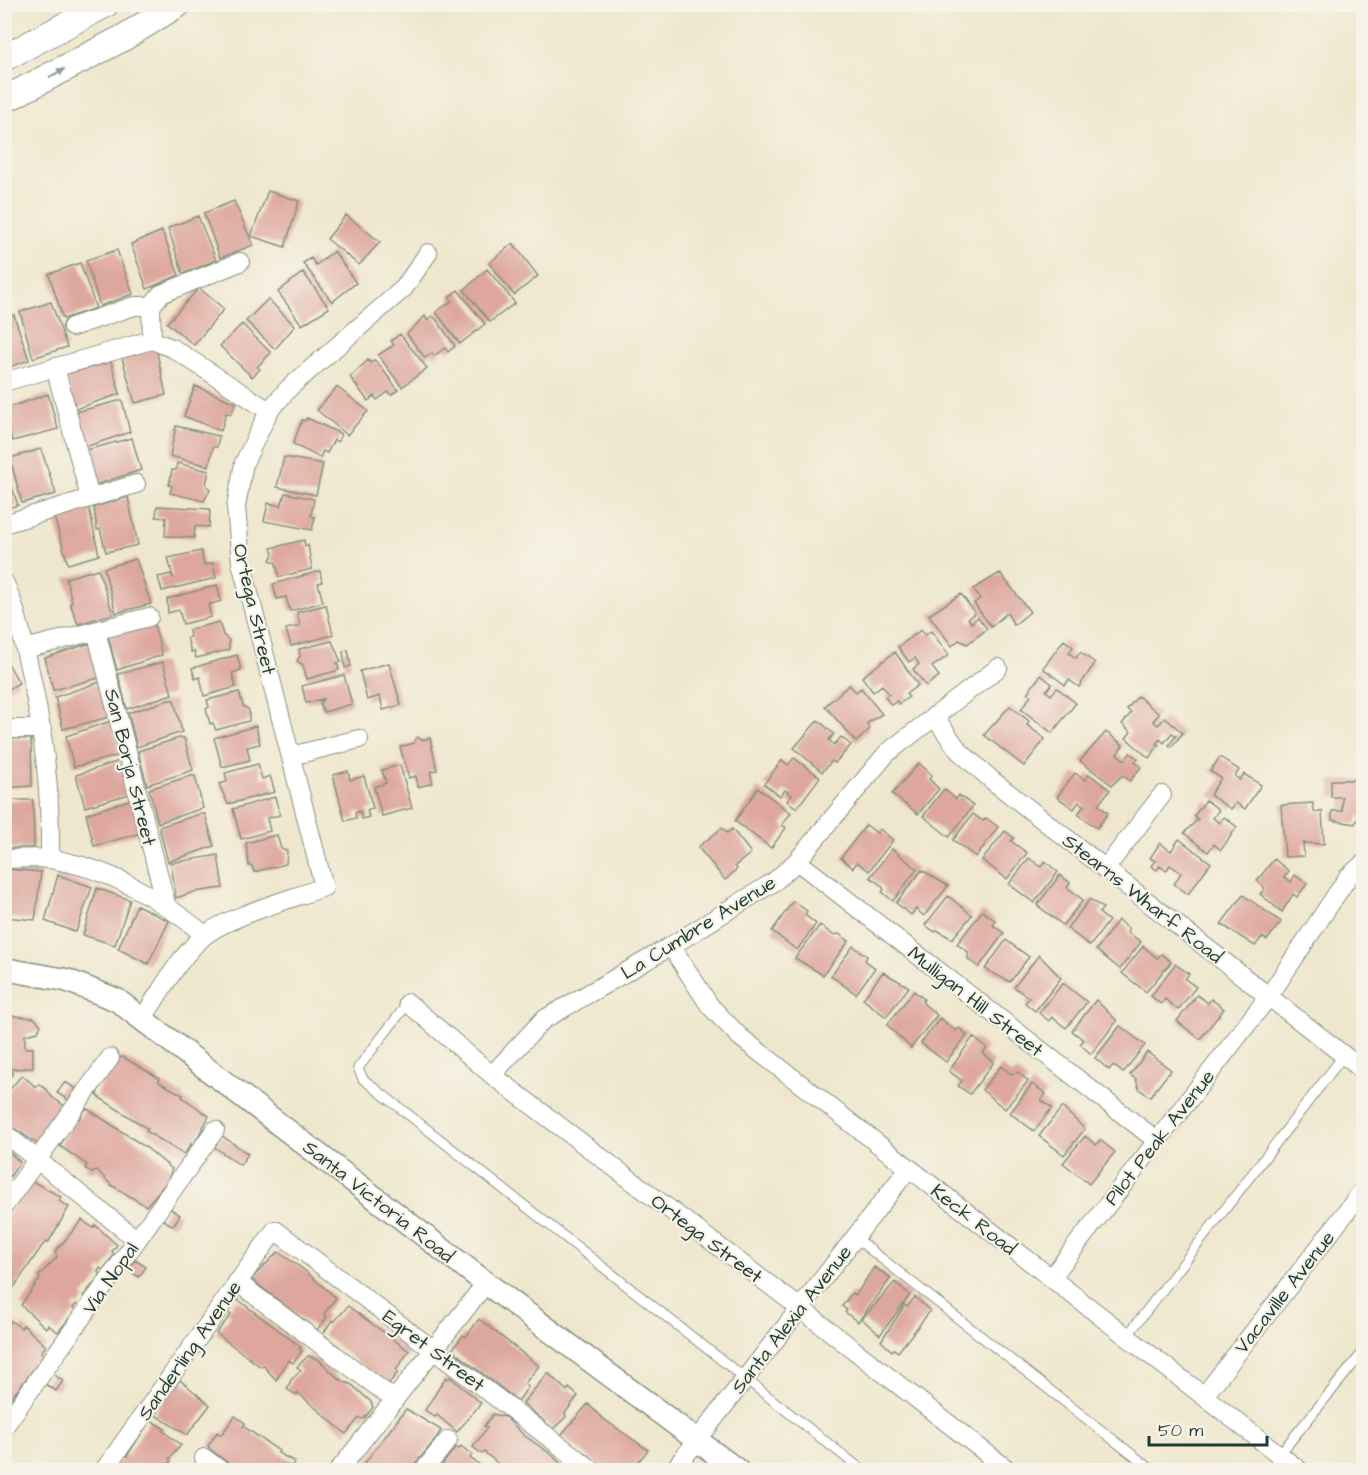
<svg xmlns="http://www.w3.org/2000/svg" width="1368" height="1475" font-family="'Architects Daughter',sans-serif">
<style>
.building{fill:#dea79e}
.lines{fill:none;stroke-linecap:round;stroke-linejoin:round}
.service-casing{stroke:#879280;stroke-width:11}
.minor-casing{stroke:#879280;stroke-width:20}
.tertiary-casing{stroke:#879280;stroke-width:25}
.secondary-casing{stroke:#879280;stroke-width:28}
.service{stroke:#fff;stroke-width:9}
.minor{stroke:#fff;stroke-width:18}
.tertiary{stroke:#fff;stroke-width:22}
.secondary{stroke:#fff;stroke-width:26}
.oneway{fill:#8f9e9a}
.labels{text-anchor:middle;stroke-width:4.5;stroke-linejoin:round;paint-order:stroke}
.street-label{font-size:20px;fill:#1f3d34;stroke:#f7f3e8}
</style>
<rect width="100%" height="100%" fill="#f7f3e8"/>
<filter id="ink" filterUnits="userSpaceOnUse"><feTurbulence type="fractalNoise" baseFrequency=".0167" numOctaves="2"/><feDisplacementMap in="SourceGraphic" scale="12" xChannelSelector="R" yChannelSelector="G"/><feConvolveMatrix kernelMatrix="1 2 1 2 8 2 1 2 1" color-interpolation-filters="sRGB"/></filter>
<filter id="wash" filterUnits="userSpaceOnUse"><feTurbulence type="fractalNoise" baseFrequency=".008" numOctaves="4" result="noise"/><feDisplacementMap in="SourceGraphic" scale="24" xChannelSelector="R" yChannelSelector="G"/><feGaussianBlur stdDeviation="1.35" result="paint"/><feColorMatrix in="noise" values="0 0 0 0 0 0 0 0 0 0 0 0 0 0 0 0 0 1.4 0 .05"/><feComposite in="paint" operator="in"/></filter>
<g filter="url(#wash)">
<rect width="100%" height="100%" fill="#efe7cd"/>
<g id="blocks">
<path class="building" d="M268,191L299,201L285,247L251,236Z
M234,201L253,245L220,258L204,213Z
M346,215L380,242L359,265L327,239Z
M198,216L216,260L183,274L168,228Z
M162,231L179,275L147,289L131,244Z
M513,243L538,276L514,295L489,263Z
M117,250L133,294L100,306L86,260Z
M334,251L356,283L332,302L303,263L311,258L316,265Z
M80,263L96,308L63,319L49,274Z
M487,269L515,303L490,322L464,290Z
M303,272L329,308L302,325L278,292Z
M199,288L224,309L194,345L167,323Z
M458,290L485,324L460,344L436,312L452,301L449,297Z
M268,299L295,326L275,349L246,321Z
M51,302L67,347L33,358L20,312Z
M14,315L29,360L4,369V318Z
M425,316L427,320L432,316L436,319L455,346L448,352L445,348L434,356L432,353L425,358L407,334Z
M242,324L271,353L257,367L260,369L252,377L220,346Z
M400,334L427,368L402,387L378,355L394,345L391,341Z
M156,348L166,395L135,403L122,358Z
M368,360L370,363L374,360L378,363L398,390L391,395L388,392L377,400L374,396L368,401L350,377Z
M111,362L120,394L75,409L66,374Z
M195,386L236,403L231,414L226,413L221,431L184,416Z
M337,387L368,411L347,435L317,410Z
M48,394L58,429L12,441L4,409Z
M122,400L130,432L85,447L76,412Z
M307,418L341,434L338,442L334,440L327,453L323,451L320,458L293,444L302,420L305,421Z
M176,426L219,436L217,447H213L209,466L170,456Z
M132,438L141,470L95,485L86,450Z
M41,449L56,494L22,503L10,458Z
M284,457L323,464L316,495L277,487Z
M177,463L209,471L206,484L210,490L204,501L170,493L172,486L169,485L172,470H176Z
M4,464L18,505L4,509Z
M285,493L314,499L311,516L315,517L312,530L264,521L268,503L281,506Z
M128,497L138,545L106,552L100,529L97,530L94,507Z
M157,506L210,509L209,527L195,526L194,538L165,536L166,518L156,517Z
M89,508L99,555L68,564L54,517Z
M304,540L305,546L308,545L312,569L279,577L276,563L270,560L273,554L271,548Z
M201,551L204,565L213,563L216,578L162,591L158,577L170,574L173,577L168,558Z
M136,559L151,604L116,613L104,568Z
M98,569L113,614L78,624L70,603L72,602L66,578Z
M320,571L322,582L318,583L323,602L290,611L286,597L277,599L273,584Z
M1000,573L1030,612L1014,625L1007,613L991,627L974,603L980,599L973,589Z
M217,585L221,601L208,605L211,617L183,624L179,610L168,613L167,599Z
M961,594L975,613L968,618L971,623L978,617L987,629L967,644L959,640L952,646L929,615Z
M326,605L333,635L291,646L286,629L300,626L297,612Z
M219,622L223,635L229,640V650L196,658L194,651L191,652L187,638L190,637L189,630Z
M154,623L162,655L117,670L108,636Z
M921,630L925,635L931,631L949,655L932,667L939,676L926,686L913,669L919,664L915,658L909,662L898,647Z
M1064,640L1073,647L1069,653L1076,658L1080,652L1095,663L1079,687L1069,680L1065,685L1043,668Z
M332,641L341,662L337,663L339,670L307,679L303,665L297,661L300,656L299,649Z
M90,643L99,678L53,690L45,658Z
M348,650L351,666L345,668L343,651Z
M895,652L918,685L906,694L909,697L899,704L897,701L891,705L885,697L889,694L882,685L873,692L862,677Z
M237,655L241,670L232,673L236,687L204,696L200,677L195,679L192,668Z
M4,656L19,683L4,692Z
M163,662L172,694L127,709L118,674Z
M389,663L401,705L383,710L380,696L367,700L360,671Z
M344,675L352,704L324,712L320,704L323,699L306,703L302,686Z
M1041,675L1052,684L1046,691L1051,695L1057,688L1076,703L1052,733L1021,709L1031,696L1027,693Z
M100,682L110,717L63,729L55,697Z
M849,685L856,692L861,688L882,714L866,724L870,729L856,742L825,706Z
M239,692L243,706L249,710V721L216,730L213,723L210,724L206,709L209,707L207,700Z
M1138,696L1159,714L1153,721L1158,725L1165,718L1183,733L1171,747L1169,745L1176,736L1172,733L1164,743L1160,739L1156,744L1159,745L1149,758L1126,738L1131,732L1122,724L1131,713L1127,709Z
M169,700H174L182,732L137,747L128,713Z
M1010,706L1029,721L1027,725L1045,739L1024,766L984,735Z
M818,720L834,734L829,740L834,745L841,737L851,745L835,763L832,761L822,772L794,748Z
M111,721L120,755L74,767L66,736Z
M256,726L260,744L247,747L250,760L222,767L214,738Z
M1106,732L1123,745L1117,754L1125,760L1130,753L1138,759L1135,762L1141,767L1130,781L1123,775L1112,785L1080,761Z
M417,737L422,740L430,738L437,770L430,772L433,783L418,787L416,776L409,778L400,747L414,743Z
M5,738L31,739L32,786L4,788Z
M179,738H184L193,770L147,785L138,751Z
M1220,757L1239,770L1235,776L1240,780L1244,774L1261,785L1245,809L1236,803L1231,809L1210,795L1221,778L1210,771Z
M794,758L820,777L797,808L787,801L792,795L785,790L780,796L764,784L782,760L788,765Z
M122,760L130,794L85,807L76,775Z
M919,763L932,775L929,779L939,789L918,814L892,794Z
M258,764L262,779L270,776L275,792L228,804L219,784L227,782L225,773Z
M400,765L412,808L382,816L374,787L386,783L382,770Z
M348,771L350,780L364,776L373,808L367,810L369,817L362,819L360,811L355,813L356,818L345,821L333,775Z
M1075,773L1085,780L1089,774L1110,790L1098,805L1108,813L1097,828L1078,814L1084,806L1079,802L1074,809L1057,797Z
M190,776H195L203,808L158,823L149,789Z
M1331,780H1364V816H1359L1355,824L1332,820V811H1342V797H1331Z
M758,788L791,813L782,825L786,828L771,848L735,821Z
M944,789L956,799L959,795L973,806L949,837L923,816Z
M275,797L280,815L267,818L270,831L241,839L233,809Z
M132,799L141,833L94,846L86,814Z
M4,800H33L34,848H4Z
M1206,800L1219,810L1213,818L1219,823L1224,817L1237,827L1221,850L1214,844L1208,852L1184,833L1198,819L1194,816Z
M1313,803L1314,812L1322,811L1324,844L1303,843L1304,856L1285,857L1281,805Z
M200,814H205L214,846L168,862L159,827Z
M973,814L983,821L986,818L998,827L976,857L953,840Z
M866,825L877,833L880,829L893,840L869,871L857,862L853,868L841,858Z
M722,828L727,833L732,829L751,853L735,866L737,869L725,880L698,847Z
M1005,831L1014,838L1011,841L1027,853L1007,879L982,860Z
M277,835L281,849L287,851L286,864L254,872L252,866H249L246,843Z
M1179,839L1211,863L1188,894L1174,884L1181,873L1170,865L1166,871L1160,866L1157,870L1151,866L1155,861L1150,858L1160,843L1171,851Z
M892,849L917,869L893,901L882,892L884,890L882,886L870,877Z
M218,855L223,888L194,892L176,898L171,863Z
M1029,858L1041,867L1045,861L1058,872L1034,903L1009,884Z
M1274,859L1289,871L1284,877L1291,882L1295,875L1307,884L1297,897L1293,894L1282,912L1260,894L1265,888L1257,881Z
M5,869L41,872L35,920L4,917Z
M922,870L948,886L924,916L916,909L911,915L896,903Z
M58,875L92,887L76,932L45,921Z
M1060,875L1070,883L1067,887L1083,900L1063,925L1037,905Z
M97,888L130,900L115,945L83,935Z
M1243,895L1281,922L1267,940L1262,937L1255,946L1221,924Z
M948,896L972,915L952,939L937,930L935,932L925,925Z
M1090,899L1103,908L1099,913L1109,921L1090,946L1067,928Z
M793,901L807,911L805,915L816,924L797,950L772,931Z
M137,905L169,921L148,964L118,949Z
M982,911L996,921L993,925L1004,933L979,967L968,959V952L957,944Z
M1118,920L1129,929L1127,932L1141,942L1120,969L1096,950Z
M820,925L833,935L839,934L849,941L823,975L795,958Z
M1006,940L1029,957L1010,982L985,969Z
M853,946L867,956L865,960L875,968L856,994L831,976Z
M1143,946L1157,958L1161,954L1171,962L1146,992L1122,973Z
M1039,955L1061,978L1035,1011L1025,1003L1029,998L1014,987Z
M1175,964L1189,974L1185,979L1196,987L1178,1010L1165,999L1161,1004L1151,996Z
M883,972L909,987L886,1017L863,999Z
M1063,983L1087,1002L1066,1028L1052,1017L1049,1021L1039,1013Z
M914,991L924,999L922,1001L925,1005L937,1015L911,1048L887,1025Z
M1197,995L1208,1003L1211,999L1224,1009L1200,1039L1177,1021Z
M1096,1000L1117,1021L1091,1054L1080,1044L1084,1040L1072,1031Z
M4,1015L34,1018L41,1025L38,1032L25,1035V1048H33V1068L12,1069V1075H7V1079H4Z
M940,1018L956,1031L959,1028L967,1035L946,1062L921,1043Z
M1120,1026L1145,1045L1123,1073L1113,1065L1109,1070L1095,1058Z
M973,1037L987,1048L983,1053L994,1062L970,1094L958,1086L962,1081L949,1071Z
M1147,1052L1171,1070L1150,1097L1139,1089L1136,1079L1130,1075Z
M123,1057L159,1078V1082L183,1095L182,1097L209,1116L193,1146L191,1144L186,1152L183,1154L146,1131L148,1129L97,1096L98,1090L119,1058Z
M1001,1066L1011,1074L1018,1072L1028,1081L1005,1109L982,1090Z
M22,1075L36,1087L39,1084L46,1089L52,1097L66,1107L39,1145L4,1122V1096Z
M65,1082L82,1092L75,1104L57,1093Z
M1032,1084L1046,1094L1041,1100L1052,1108L1034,1131L1010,1113Z
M1062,1107L1085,1129L1064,1155L1039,1136Z
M86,1108L147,1148L172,1169L167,1182L146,1206L111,1185L97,1170L92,1173L85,1168L87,1165L60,1146L76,1117L79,1119Z
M221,1135L248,1154L240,1165L213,1146Z
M1085,1136L1096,1145L1100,1140L1115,1152L1089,1184L1063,1163Z
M4,1147L20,1162L4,1185Z
M32,1181L61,1197L59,1201L69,1207L48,1243L46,1242L42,1246L10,1293L4,1290V1221L25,1188Z
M169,1208L180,1215L173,1226L162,1219Z
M82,1220L93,1228L95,1225L117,1245L112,1251L114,1255L103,1270L100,1268L98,1272L101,1275L83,1296L85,1298L79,1306L76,1304L73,1308L76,1310L58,1332L48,1325L46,1328L21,1305L40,1279L39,1276L57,1257L55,1252Z
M278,1252L303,1269L336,1298L324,1314L327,1317L317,1330L251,1279Z
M135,1260L146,1267L139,1277L128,1270Z
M874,1267L891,1278L858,1322L845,1312L847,1310L842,1306L852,1293L856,1295Z
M895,1282L910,1295L880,1335L862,1319Z
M915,1297L930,1311L898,1352L894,1349L892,1351L881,1341L905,1305L907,1307Z
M237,1299L301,1347L299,1349L302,1351L293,1363L289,1360L276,1380L263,1365L261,1367L216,1333L231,1315L227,1312Z
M348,1306L409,1351L396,1370L398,1372L387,1386L323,1334L332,1320L334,1322Z
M479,1319L539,1366L525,1383L528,1387L518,1401L452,1350L463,1335L466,1337Z
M11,1321L21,1328L23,1325L46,1346L41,1352L44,1356L12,1397L15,1399L5,1411V1329Z
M308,1356L319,1360L339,1379L352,1385L371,1402L373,1407L364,1419L359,1418L346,1434L298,1393L296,1395L287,1389L291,1380L301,1370L297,1367Z
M52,1373L63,1381L56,1391L45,1384Z
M548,1373L567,1391L569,1388L578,1396L565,1413L566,1417L553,1429L523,1403Z
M446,1377L448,1379L450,1377L481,1403L457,1432L437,1415L435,1417L425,1410Z
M180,1380L210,1405L187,1435L155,1415L156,1410Z
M588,1404L602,1418L648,1450L633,1468L636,1470H605L561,1435Z
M406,1409L441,1430L435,1440L410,1470H364L361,1468Z
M493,1414L505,1417L525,1436L552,1455L561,1464L556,1470H506L484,1452L482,1454L473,1447L487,1428L484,1426Z
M235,1416L245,1423L243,1426L279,1451L278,1453L295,1462L288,1470H237L210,1449L208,1446L217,1432L221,1435Z
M150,1420L165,1429L163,1431L181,1445L169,1459L171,1461L164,1470H112L125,1454L127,1456Z
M461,1446L472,1455L470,1458L487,1470H438L456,1447L459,1449Z"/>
</g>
</g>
<g filter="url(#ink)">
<use href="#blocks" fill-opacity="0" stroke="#879280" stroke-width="1.5"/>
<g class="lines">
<defs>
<path id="service" d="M408,1003L358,1068L363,1079L862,1470
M854,1237L1152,1470
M1127,1336L1344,1055
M1279,1455L1364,1351"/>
<path id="minor" d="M72,327L134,306H151
M152,340L151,306L161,294L240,262
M55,367L90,498
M4,382L152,340L174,349L269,411
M4,524L136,484
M4,582C17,609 23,641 30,671C44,735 51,792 50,859
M96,631L166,904
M25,649L149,617
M934,716L959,751L993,781L1364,1071
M4,729H42
M291,756L359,739
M4,859C19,859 36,857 50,859C110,868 159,898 205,935
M797,861L1156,1140
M1105,869L1162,795
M671,946L710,1006L740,1037L1299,1470
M408,1003L492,1075L800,1308L1008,1470
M143,1018C161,991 179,957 204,936C229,916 292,899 324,887L241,562L236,507L244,463L269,411L289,388L404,288L428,253
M492,1075L543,1020L671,946L775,881L797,861L887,753L998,668
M4,1133L137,1240
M4,1206L110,1058
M1051,1278L1269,996L1348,877L1364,863
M237,1282L395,1400
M1204,1396L1364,1189
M4,1427L215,1130
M204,1458L220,1470
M104,1470L275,1230L592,1470
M339,1470L486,1283
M424,1470L448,1440
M674,1470L909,1168"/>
<path id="tertiary" d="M4,969L66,980L117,1000L486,1283L737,1470"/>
<path id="secondary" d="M4,58L106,4
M4,100L123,38L178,4"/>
</defs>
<use href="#service" class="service-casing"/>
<use href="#minor" class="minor-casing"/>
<use href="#tertiary" class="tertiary-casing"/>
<use href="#secondary" class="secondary-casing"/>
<use href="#service" class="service"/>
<use href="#minor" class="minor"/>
<use href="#tertiary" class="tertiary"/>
<use href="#secondary" class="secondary"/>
</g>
<defs><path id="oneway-solid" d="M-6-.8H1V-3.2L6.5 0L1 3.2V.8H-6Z" transform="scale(1.5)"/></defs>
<use class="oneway" href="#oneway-solid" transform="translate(57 73) rotate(-28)"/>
</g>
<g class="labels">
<g class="street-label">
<text transform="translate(255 609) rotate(77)" y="7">Ortega Street</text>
<text transform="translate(131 767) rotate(76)" y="7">San Borja Street</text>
<text transform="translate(1143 898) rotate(38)" y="7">Stearns Wharf Road</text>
<text transform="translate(698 927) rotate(-32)" y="7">La Cumbre Avenue</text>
<text transform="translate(976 1001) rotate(38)" y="7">Mulligan Hill Street</text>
<text transform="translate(1159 1137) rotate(-52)" y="7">Pilot Peak Avenue</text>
<text transform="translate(379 1201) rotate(38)" y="7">Santa Victoria Road</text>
<text transform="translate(974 1219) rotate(38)" y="7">Keck Road</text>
<text transform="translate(707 1238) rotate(37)" y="7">Ortega Street</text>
<text transform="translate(110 1278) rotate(-55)" y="7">Via Nopal</text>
<text transform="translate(1284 1292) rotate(-52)" y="7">Vacaville Avenue</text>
<text transform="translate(791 1319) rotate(-52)" y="7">Santa Alexia Avenue</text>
<text transform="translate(189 1350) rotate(-55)" y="7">Sanderling Avenue</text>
<text transform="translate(434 1350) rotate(37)" y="7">Egret Street</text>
</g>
</g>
<rect width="1368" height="1475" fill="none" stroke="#f7f3e8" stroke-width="24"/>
<path d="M1149 1436v9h118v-9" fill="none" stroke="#1f3d34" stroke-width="3"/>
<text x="1158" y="1436" font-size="18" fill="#1f3d34" stroke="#f7f3e8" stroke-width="4.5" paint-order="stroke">50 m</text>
</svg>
